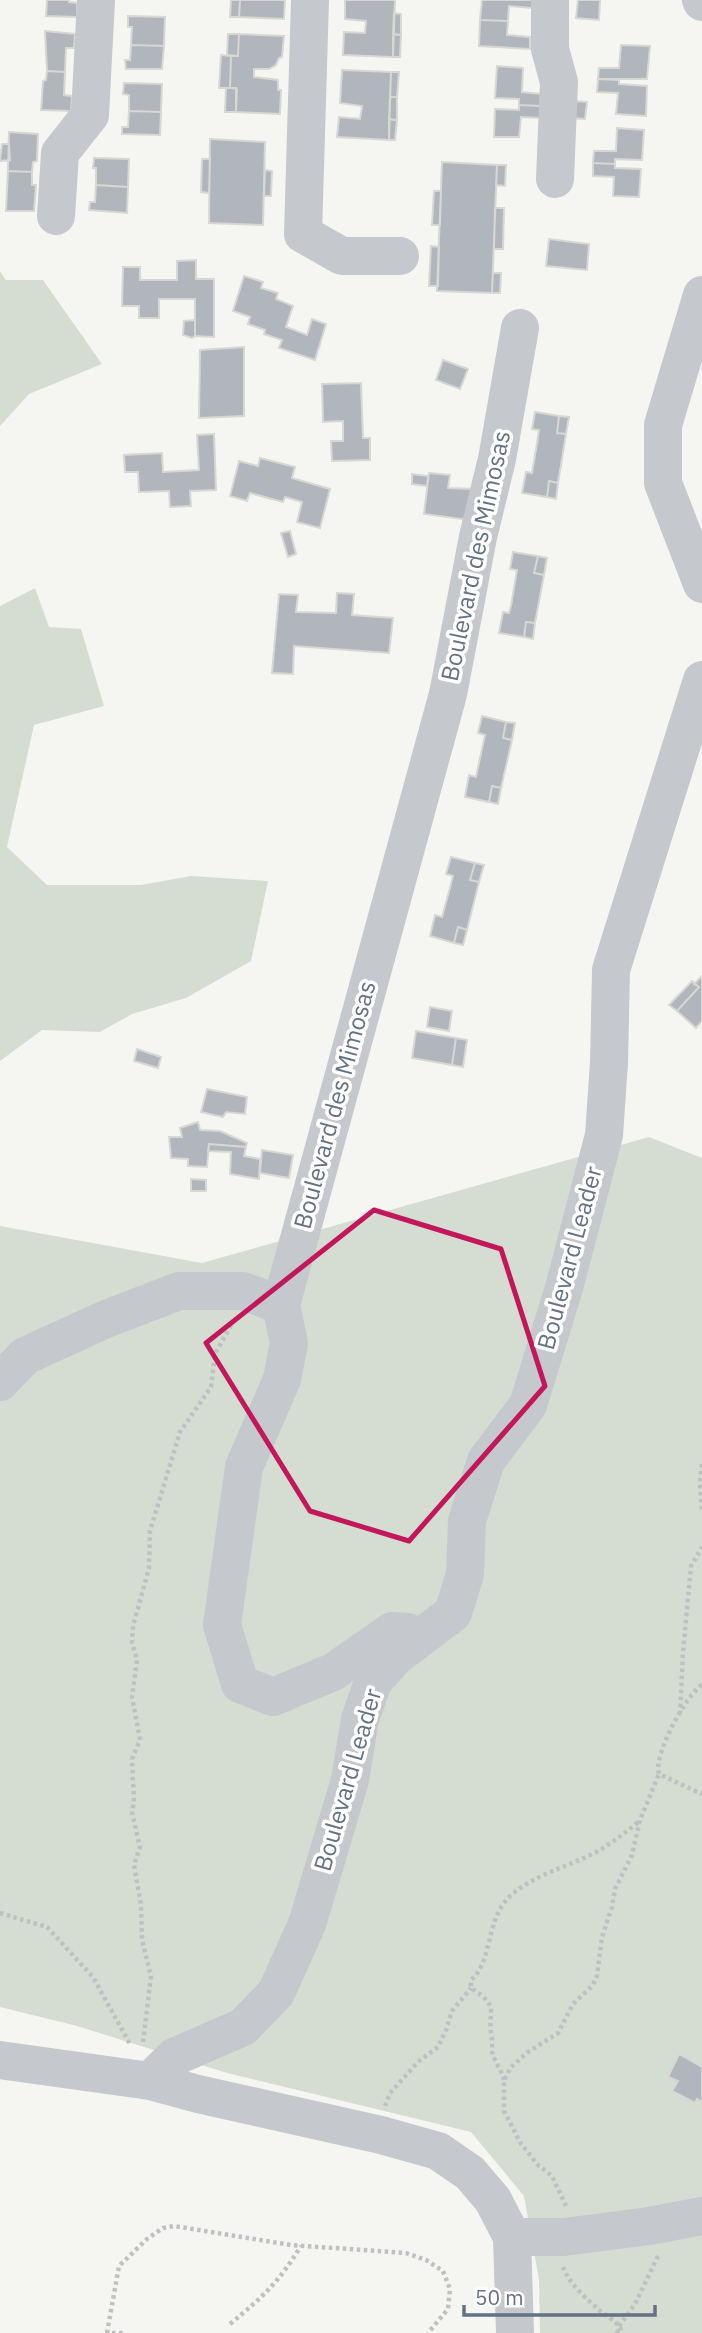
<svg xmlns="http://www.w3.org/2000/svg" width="702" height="2333" font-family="'IBM Plex Sans',sans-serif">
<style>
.green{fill:#d5ddd2}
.building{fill:#b0b6bc;stroke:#d7d7d4;stroke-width:2}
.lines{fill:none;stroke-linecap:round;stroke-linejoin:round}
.path{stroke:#bfc0c2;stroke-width:4.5;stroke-dasharray:3.5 3.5;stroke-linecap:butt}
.minor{stroke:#c5c8cc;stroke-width:38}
.marked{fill:none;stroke:#c2185b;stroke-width:5;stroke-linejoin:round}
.labels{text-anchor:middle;stroke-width:7;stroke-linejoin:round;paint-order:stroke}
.street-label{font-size:24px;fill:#637284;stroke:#fff}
</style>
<rect width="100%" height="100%" fill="#f5f6f2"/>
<path class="green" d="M0,271L6,280H43L102,364L29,394L0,426Z
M35,588L49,627L81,629L104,706L34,725L7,847L47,885H141L191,876L268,881L251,961L186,998L132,1014L100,1032L42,1030L0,1061V606Z
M649,1137L702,1158V2333H540L539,2280L524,2196L471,2132L227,2073L77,2026L0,2007V1226L202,1263Z"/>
<path class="building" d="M47,0H69V2L77,3V17L46,16Z
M231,0H240L239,17H230Z
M240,0H285L284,19L239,17Z
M345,0H395L393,57L343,55L344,32L365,33L366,21L345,19Z
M482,0H532V8L509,6L508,21L480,20Z
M578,0H600L599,20L576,18Z
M394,13L401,14V35L393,34Z
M128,16L165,17L164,46L131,45L132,27H128Z
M480,20L508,21L507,35L530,37V49L479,46Z
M45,31L75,34L74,48H66L65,72L47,71Z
M228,34H239L238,56L227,55Z
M239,34L284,36L282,57L279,58L276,65L269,69H254V77L278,80V90H281L280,114L236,112L237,89L230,88L231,56H238Z
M393,34L401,35L400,57H393Z
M131,45L164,46L162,69H126L125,60H130Z
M621,45L650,46L647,79H598L599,68H619Z
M221,55L231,56L230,88H219Z
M497,66L523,68L522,92L541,94L540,106L519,105V99L495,98Z
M342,70L391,72L389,140L337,137L339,117L360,119L362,106L340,103Z
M47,71L65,72L64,95L72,96L71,111L41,110L43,81L46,80Z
M391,72H399L397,97H390Z
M598,79L619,80V84L647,86L646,116L616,114L618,93L597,92Z
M124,83L162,84L161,112L129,111V95L123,94Z
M226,88H236V112H225Z
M390,97H397V120L389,119Z
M569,101L587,102L585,119L567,118Z
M519,105L540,106V118L521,117L519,137H494L495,109L519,110Z
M129,111L161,112L160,135L122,134V127H128Z
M389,119L397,120L395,140H389Z
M617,128L644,130L642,160L615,159V164L593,163L594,151H616Z
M9,132L38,134L37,161L33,162L32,172L8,171Z
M210,139L265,142L263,225L209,223Z
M2,144H9L10,160L0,161Z
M94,158L129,159L128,187L96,185V168H93Z
M202,159H210L209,193L201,192Z
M442,162L497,165L492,293L437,291Z
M593,163L615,164V168L641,169L639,197L613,196L614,177L593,176Z
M497,165H506L505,186L496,185Z
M265,170L272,171L271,196H264Z
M8,171L32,172V185H36L34,211H6Z
M96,185L128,187L127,213L89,210L90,202H95Z
M434,191H441L440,225H432Z
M495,208H504L503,249H494Z
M549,239L589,244L587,270L546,266Z
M431,246L439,247L438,286H429Z
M196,260V279H214V337L195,336V299H159V318H139V306H122L123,267H140V280H177V261Z
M493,273H501L500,293H492Z
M244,276L263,282L261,288L278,293L276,299L293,306L286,327L307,335L312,319L326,324L315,360L279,348L282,340L264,334L265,330L248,324L250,317L233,311Z
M195,320V336L192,338L183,335L184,321Z
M244,347V416L199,418L200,350Z
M443,360L468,369L460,389L436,380Z
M361,383L363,438H370V460L332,461L331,441H343V421L323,422L322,384Z
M535,412L559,416L557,433L566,434L558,483L549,481L547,497L522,493L526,472L532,473L537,443L539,430L532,429Z
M559,416L569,417L566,434L557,433Z
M214,434L216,490L190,491L191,506L170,507L169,491L139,492L138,472H125L124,455L162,453L163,472L199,470L197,435Z
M260,458L295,467L292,478L330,489L320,528L297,522L302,502L285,497L283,502L250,493L247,501L230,496L239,461L258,466Z
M429,473L450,475L448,488L474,489L469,520L424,514Z
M412,474L428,476L427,486L412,484Z
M549,481L558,483L556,499L547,497Z
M290,531L296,554L288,557L281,533Z
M513,552L538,556L534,573L544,575L535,623L526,622L524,637L499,633L503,612L509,613L511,606L517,570L510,569Z
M538,556L547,558L544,575L534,573Z
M337,593L354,594L352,615L393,618L389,653L294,646L293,674L272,673L279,594L298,595L296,612L336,613Z
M526,622L535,623L533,639L524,637Z
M482,716L506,722L503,738L512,740L501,788L492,786L489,802L465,797L469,775L476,777L485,735L478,733Z
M506,722L515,723L512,740L503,738Z
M492,786L501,788L498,804L489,802Z
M451,857L475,863L470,880L479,882L467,930L458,927L454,943L430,936L435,915L442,917L450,888L453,876L446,874Z
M475,863L484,865L479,882L470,880Z
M458,927L467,930L463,945L454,943Z
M702,976V1021L696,1028L677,1011L699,987L694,984Z
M692,981L699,987L677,1011L669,1005Z
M430,1007L452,1011L449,1031L427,1027Z
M416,1031L456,1038L452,1065L412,1058Z
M456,1038L467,1040L463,1067L452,1065Z
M137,1049L161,1057L158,1068L134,1061Z
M207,1089L247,1097L245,1114L226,1112L223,1117L201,1112Z
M198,1122L200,1130L220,1131L247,1143L246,1147L209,1144L207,1167L188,1166V1159L171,1158L169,1137H182L180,1128Z
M209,1144L246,1147L244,1156L260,1159L259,1179L230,1174L231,1152L208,1151Z
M262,1150L293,1155L289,1178L260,1173Z
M191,1179L206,1180V1191H191Z
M679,2054L702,2067V2102L697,2099L695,2103L672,2091L678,2081L668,2077Z"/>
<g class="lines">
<path class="path" d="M702,1464L700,1483L702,1511
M702,1685C686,1695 653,1755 659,1774L702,1794
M680,1714L683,1652L691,1566L702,1547
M0,1913L47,1927L93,1977L131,2046
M143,2042L151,1976L142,1940L141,1905L134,1865L140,1847L132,1812L134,1802L132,1759L140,1740L132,1697L137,1660L132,1642L133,1626L149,1568L150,1531L180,1432L211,1387L215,1354L234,1320
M504,2080C502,2071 496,2064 493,2055C491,2050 493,2044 492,2039C486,2009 502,2008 471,1988V1980C493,1961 486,1919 509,1897C535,1873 570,1867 600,1850C614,1841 627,1832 639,1821
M385,2106L390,2093L418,2062L438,2047L446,2030L452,2011L471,1988
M566,2206L552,2176L538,2165L521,2144L504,2111V2081L511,2067L528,2052L558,2033L573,2004L593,1985L597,1976L602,1937L612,1907L615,1889L632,1855L640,1820L659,1774
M563,2267C568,2283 587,2299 599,2310C608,2318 619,2321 622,2333
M230,2324C264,2296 278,2283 301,2246
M107,2333L119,2266L147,2239L163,2228L174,2226L291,2245L406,2253L426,2260L443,2271L450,2289L448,2309L428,2333
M112,2333H123
M617,2333L620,2325L635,2304L658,2256"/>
<path class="minor" d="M310,0L303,234L342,256H400
M550,0V49L559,82L555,179
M701,0L702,2
M56,216L60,153L90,115L96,0
M702,295L663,425V483L702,584
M0,1382L25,1356L106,1319L179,1291H243L281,1305
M418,1639L408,1632L392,1631L333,1672L273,1697L240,1684L222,1625L244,1467L282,1379L289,1343L281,1305L448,694L478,537L497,459L520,328
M0,2060L150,2081L198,2094L381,2135L438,2151L470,2173L493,2200L512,2237L515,2333
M150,2081L174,2057L243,2027L276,1993L307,1924L350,1780L360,1719L373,1682L395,1657L453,1613L465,1574L467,1521L486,1461L528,1405L564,1288L604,1135L609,1063L611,970L702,680
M512,2237H564L649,2226L702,2216"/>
</g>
<path class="marked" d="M374,1210L501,1249L545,1386L409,1541L310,1511L206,1343Z"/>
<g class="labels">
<g class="street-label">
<text transform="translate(476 556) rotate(-78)" y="8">Boulevard des Mimosas</text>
<text transform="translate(335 1105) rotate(-75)" y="8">Boulevard des Mimosas</text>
<text transform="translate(570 1258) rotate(-75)" y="8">Boulevard Leader</text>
<text transform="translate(348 1780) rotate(-74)" y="8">Boulevard Leader</text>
</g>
</g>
<path d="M464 2305v10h191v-10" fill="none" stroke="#637284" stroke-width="3.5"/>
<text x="475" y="2305" font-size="21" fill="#637284" stroke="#ffffff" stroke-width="5" paint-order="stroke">50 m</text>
</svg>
